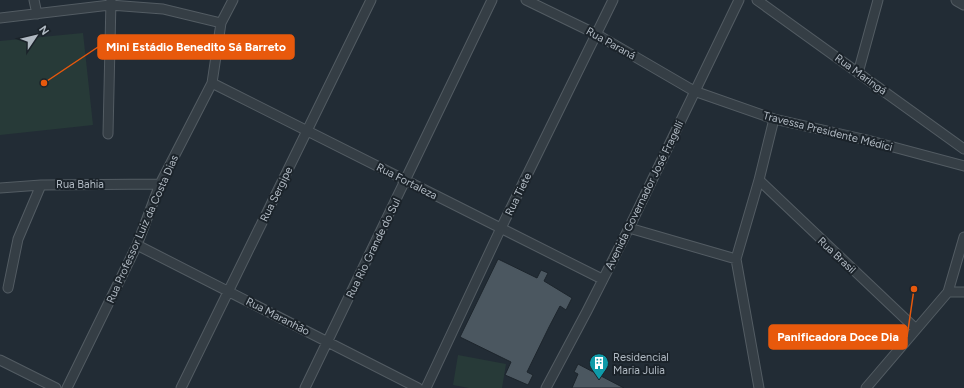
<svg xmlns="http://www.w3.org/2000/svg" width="964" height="388" font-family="Figtree,sans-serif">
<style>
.green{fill:#273a38}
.building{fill:#4b5760;stroke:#1d252c}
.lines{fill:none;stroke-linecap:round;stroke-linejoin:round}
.minor-casing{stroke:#535c63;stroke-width:11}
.tertiary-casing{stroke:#535c63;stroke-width:13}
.minor{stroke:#353e45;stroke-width:9}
.tertiary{stroke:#353e45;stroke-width:11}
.labels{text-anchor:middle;stroke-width:4;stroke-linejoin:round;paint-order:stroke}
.street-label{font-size:11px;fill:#b0b9c2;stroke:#1b232a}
.poi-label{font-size:11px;fill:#b0b9c2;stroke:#1b232a;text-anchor:start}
.leader{fill:none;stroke:#e8590c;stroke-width:1.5}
.callout-dot{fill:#e8590c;stroke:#1b232a;stroke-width:1.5}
.callout{fill:#e8590c;stroke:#e8590c;stroke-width:1.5}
.callout-label{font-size:12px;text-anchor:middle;font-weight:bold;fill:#fff}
</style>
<rect width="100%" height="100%" fill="#222c35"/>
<path class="green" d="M83,33L93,125L0,135V41Z
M458,355L506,364L502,388H469L453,385Z"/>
<path class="building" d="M498,259L537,278L541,270L548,273L544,281L572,298L566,310L560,306L549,327L527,372L533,375L528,385L505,375L511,362L460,337Z
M578,364L624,388H572L578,374L574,372Z"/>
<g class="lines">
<defs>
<path id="minor" d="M34,0L37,14
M526,0L596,34L694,91L774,119L867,140L964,166
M757,0L964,149
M0,18L110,5L163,9L221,23
M858,73L878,0
M212,83L602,279
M108,134L111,0
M759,180L916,329
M0,188L41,185L160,184
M629,228L736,259
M137,245L418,388
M8,288L18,239L41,185
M948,292H964
M0,360L56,388
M67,388L137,245L160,184L212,83L221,23L233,0
M181,388L371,0
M305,388L492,0
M426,388L501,228L613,0
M546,388L587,311L629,228L739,0
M759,388L736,259L759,180L774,119
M866,388L948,292L964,237"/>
<path id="tertiary" d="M957,0L964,4"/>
</defs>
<use href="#minor" class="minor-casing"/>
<use href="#tertiary" class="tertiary-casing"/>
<use href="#minor" class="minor"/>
<use href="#tertiary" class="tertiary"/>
</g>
<defs>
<symbol id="building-pin" viewBox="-11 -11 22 30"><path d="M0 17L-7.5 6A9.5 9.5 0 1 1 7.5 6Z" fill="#0f9aa8" stroke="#1b232a"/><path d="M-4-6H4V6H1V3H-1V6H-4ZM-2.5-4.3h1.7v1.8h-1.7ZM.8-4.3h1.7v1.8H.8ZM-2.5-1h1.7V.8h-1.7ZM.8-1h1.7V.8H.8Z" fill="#fff"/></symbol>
</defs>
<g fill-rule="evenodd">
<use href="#building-pin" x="588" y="352" width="22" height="30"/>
</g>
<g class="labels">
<g class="street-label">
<text transform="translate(611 43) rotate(29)" y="4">Rua Paraná</text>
<text transform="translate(861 74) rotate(36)" y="4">Rua Maringá</text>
<text transform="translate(828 131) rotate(14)" y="4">Travessa Presidente Médici</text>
<text transform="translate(407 181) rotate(27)" y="4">Rua Fortaleza</text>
<text x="80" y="188">Rua Bahia</text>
<text transform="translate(276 194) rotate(-64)" y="4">Rua Sergipe</text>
<text transform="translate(518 194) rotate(-64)" y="4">Rua Tiete</text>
<text transform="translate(644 195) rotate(-64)" y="4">Avenida Governador José Fragelli</text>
<text transform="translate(142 229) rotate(-66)" y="4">Rua Professor Luiz da Costa Dias</text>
<text transform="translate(373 248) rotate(-64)" y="4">Rua Rio Grande do Sul</text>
<text transform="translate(837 255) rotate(43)" y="4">Rua Brasil</text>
<text transform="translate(278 316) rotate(27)" y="4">Rua Maranhão</text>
</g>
<g class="poi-label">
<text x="613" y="361">Residencial<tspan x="613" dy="13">Maria Julia</tspan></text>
</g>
</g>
<path class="leader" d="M44 83L98 47M914 289L907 337"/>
<g class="callout-dot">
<circle cx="44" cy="83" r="4"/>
<circle cx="914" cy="289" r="4"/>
</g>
<g class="callout">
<rect x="98" y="35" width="196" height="24" rx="4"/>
<rect x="769" y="325" width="138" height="24" rx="4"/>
</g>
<g class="callout-label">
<text x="196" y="51">Mini Estádio Benedito Sá Barreto</text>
<text x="838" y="341">Panificadora Doce Dia</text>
</g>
<g transform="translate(36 36) rotate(55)" stroke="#1b232a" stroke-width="3" paint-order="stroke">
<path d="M0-3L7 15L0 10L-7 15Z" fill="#b0b9c2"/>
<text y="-6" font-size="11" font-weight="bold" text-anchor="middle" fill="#b0b9c2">N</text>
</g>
</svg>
